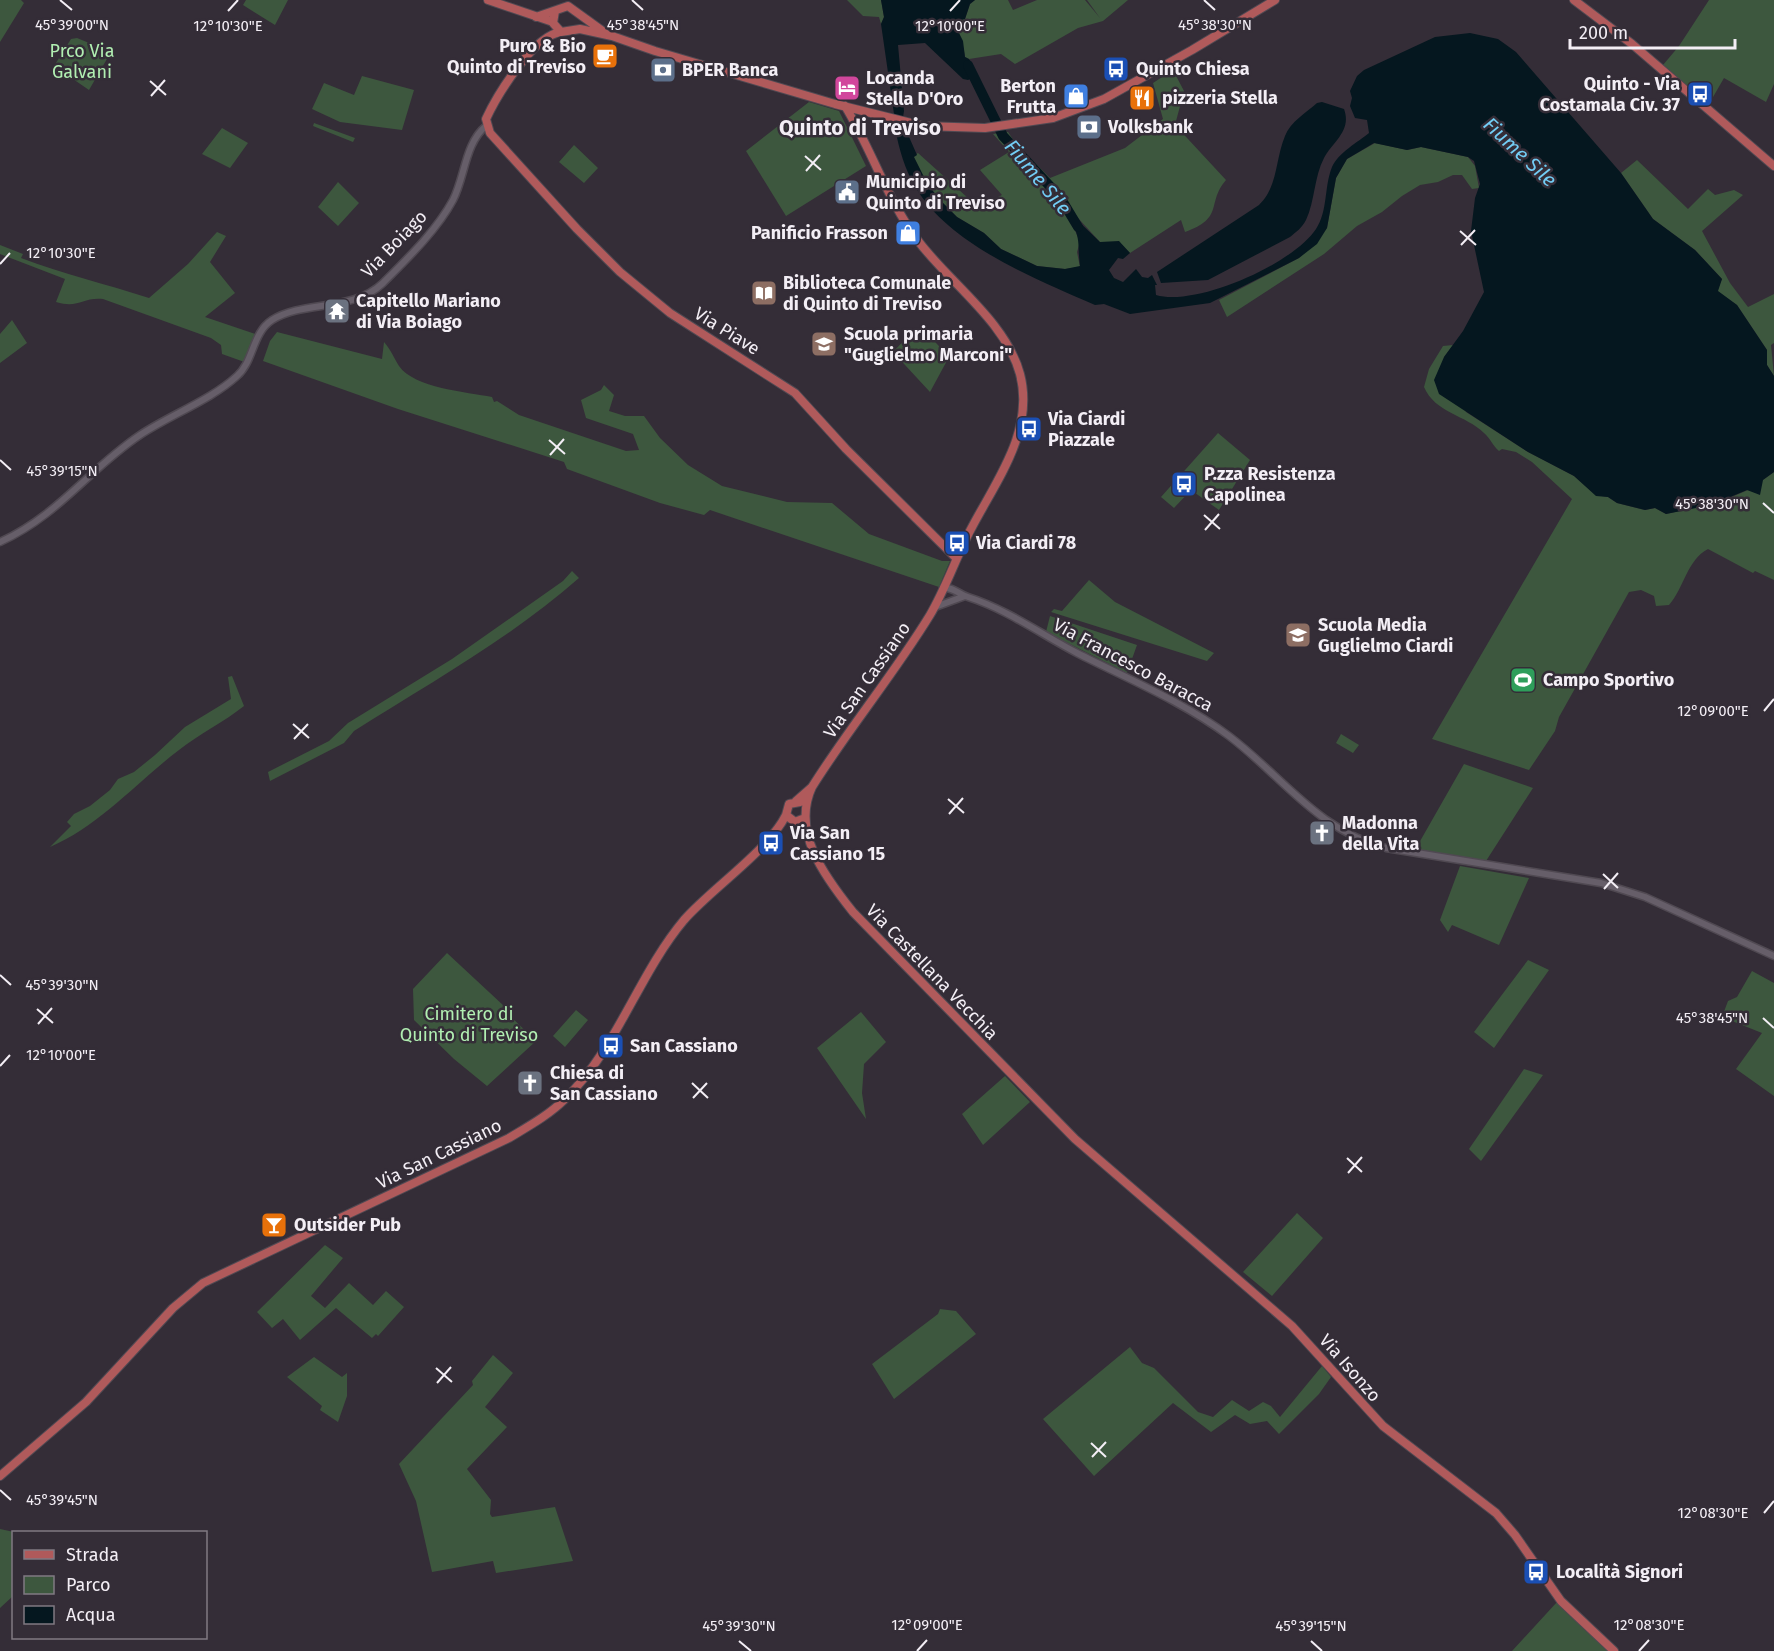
<svg xmlns="http://www.w3.org/2000/svg" width="1774" height="1651" font-family="'Fira Sans',sans-serif">
<style>
.green{fill:#3d573e}
.water{fill:#05171f}
.lines{fill:none;stroke-linecap:round;stroke-linejoin:round}
.river{stroke:#05171f;stroke-width:10}
.minor-casing{stroke:#504952;stroke-width:9}
.major-casing{stroke:#504952;stroke-width:10}
.minor{stroke:#665e69;stroke-width:6}
.major{stroke:#b05a5b;stroke-width:8}
.ticks{fill:none;stroke:#f3eef5;stroke-width:2}
.labels{text-anchor:middle;stroke-width:5;stroke-linejoin:round;paint-order:stroke}
.poi-label{font-size:18px;font-weight:bold;fill:#f3eef5;stroke:#342d37;text-anchor:start}
.park-label{font-size:18px;fill:#b1efb2;stroke:#342d37}
.street-label{font-size:18px;fill:#f3eef5;stroke:#342d37}
.water-label{font-size:20px;font-style:italic;fill:#72cdf5;stroke:#342d37}
.quarter-label{font-size:21px;font-weight:bold;fill:#f3eef5;stroke:#342d37}
.ticks-label{font-size:15px;text-anchor:middle;fill:#f3eef5;stroke:#342d37;stroke-width:5;stroke-linejoin:round;paint-order:stroke}
</style>
<rect width="100%" height="100%" fill="#342d37"/>
<path class="green" d="M0,0H21L24,3L0,42Z
M246,0H288L275,25L243,5Z
M847,0H881L884,17L881,24L879,17L863,16Z
M975,0H1008L1013,10L1037,0H1085L1100,18L1087,0H1128L1103,21L1078,28L1015,64L1001,54L969,59L965,57C964,45 956,30 956,21L965,19L970,4Z
M1709,0H1774V84L1766,102L1724,78L1709,104L1663,65L1679,46Z
M77,38L111,52L89,90L54,66L71,39Z
M1173,70L1184,91L1175,125L1226,180C1206,203 1225,218 1185,232L1181,220L1130,253L1119,242H1100L1078,218L1069,217L1080,242L1077,252L1080,267L1065,269L1037,266L1001,249L984,233L957,217L941,201L928,185L913,156L918,153L978,207L1002,195L980,170L1009,152L993,134L1008,132L1016,144L1050,178L1125,148L1163,119L1153,83Z
M362,76L414,90L402,130L340,122L312,109L324,83L354,95Z
M809,102L839,111L866,166L786,216L746,151Z
M314,123L355,138L353,142L313,126Z
M222,128L248,143L230,168L202,154Z
M1375,143L1407,150L1421,147L1468,157L1475,166L1479,188L1472,189L1462,175H1453L1438,182L1420,185L1402,196L1382,212L1357,226L1324,254L1227,317L1219,300L1299,258L1327,228L1336,178L1347,159Z
M574,145L598,168L584,183L559,162Z
M1637,160L1688,209L1708,189L1715,195L1734,190L1743,195L1702,231L1730,283L1748,307L1774,294V343L1771,345L1774,376L1767,365V350L1737,305L1717,291L1722,279L1695,250L1653,219L1621,173Z
M338,182L359,203L338,226L318,207Z
M217,232L226,236L210,262L235,293L205,317L261,336L250,364L222,354L221,345L211,338L103,299C82,297 79,309 56,302L65,279L0,254V245L23,254L21,258C63,274 106,284 149,298L188,264Z
M12,320L27,343L0,363V334Z
M914,330L925,331L949,357L930,392L893,352Z
M277,332L382,359L384,342C391,350 394,358 399,366C414,388 467,392 492,397L494,402L497,401L519,415L626,451L639,450L633,434L586,418L581,400L601,390L604,385L614,395L609,411L625,416H644L660,438L688,465L722,486L787,502L832,503L869,534L942,561H950L939,587L710,510L704,515L660,503L567,469L564,462L398,409L263,361L270,341Z
M1453,345L1444,357L1466,412L1528,452L1574,476L1596,495L1608,497L1617,503L1645,510L1655,508L1666,514L1720,502L1748,490L1774,472V580L1755,571L1753,573L1708,549C1687,560 1684,588 1669,605L1656,606L1654,596L1641,590L1629,592L1559,717L1555,731L1529,770L1432,739L1572,499L1532,462L1516,452L1502,449L1499,451C1493,446 1490,438 1484,433C1466,415 1435,413 1424,387L1429,369L1443,346Z
M1218,433L1250,460L1219,510L1191,490L1174,508L1161,497Z
M572,571L579,578C511,638 430,683 354,731L344,743L270,781L268,772L329,741L348,723L452,659L563,581Z
M1089,580L1115,602L1214,653L1207,661L1051,612L1054,609L1062,611Z
M1050,616L1137,645L1127,673L1046,632Z
M232,676L244,706C224,722 199,734 179,750C137,782 99,826 50,847L71,826L67,822L74,814L90,806L110,790L118,779L134,772L155,755L185,727L231,699L228,677Z
M1341,734L1359,745L1353,753L1336,743Z
M1464,764L1533,788L1486,861L1415,850Z
M1460,866L1529,878L1499,945L1452,925L1448,932L1440,920Z
M447,953L504,1006L505,1011L536,1041L487,1086L454,1059L414,1020L413,989Z
M1528,960L1549,970L1494,1048L1474,1032Z
M1752,971L1774,983V1096L1736,1069L1762,1033L1722,1017L1728,1001L1737,997Z
M576,1010L588,1020L565,1047L553,1036Z
M861,1012L886,1042L864,1064L862,1093L866,1119L817,1048Z
M1524,1069L1543,1075L1481,1161L1469,1149Z
M1005,1076L1030,1102L983,1145L962,1114Z
M1297,1213L1323,1238L1272,1296L1243,1272Z
M325,1245L343,1258L311,1296L325,1308L349,1283L373,1305L386,1291L404,1307L378,1336L376,1334L372,1338L336,1308L300,1340L283,1319L272,1328L257,1312Z
M940,1309L956,1311L976,1334L894,1399L872,1364L938,1314Z
M1130,1347L1142,1363L1154,1368L1198,1412L1213,1417L1232,1400L1249,1411L1263,1402L1271,1406L1280,1417L1322,1366L1331,1377L1319,1394L1279,1434L1267,1421L1250,1424L1235,1415L1211,1432L1173,1403L1094,1476L1043,1419Z
M493,1355L513,1373L485,1407L507,1427L467,1469L491,1500L490,1514L492,1517L555,1507L573,1561L496,1573L493,1561L432,1572L416,1501L399,1464L473,1385L472,1381Z
M314,1357L342,1377L347,1373V1396L338,1422L320,1410L322,1406L287,1377Z
M0,1529L14,1532L13,1596L0,1608Z
M1557,1602L1608,1651H1512Z"/>
<path class="water" d="M881,0H975L970,4L965,19L956,21L955,25L963,41L965,57L969,59L977,76L968,80L963,79L925,43L898,45L904,111L903,117L894,114L881,24L884,17Z
M1470,33L1498,39L1516,52L1621,173L1653,219L1695,250L1722,279L1718,291L1737,305L1767,350V365L1774,376V472L1763,480L1760,495L1747,490L1711,505L1666,514L1655,508L1645,510L1617,503L1608,497L1596,496L1574,476L1528,452L1439,394L1434,380L1444,357L1463,331L1484,292L1471,231L1475,198L1480,184L1474,161L1468,157L1421,147L1407,150L1374,143L1347,159L1336,178L1327,228L1317,244L1299,258L1210,303L1130,314L1104,304L1095,305C1036,279 951,246 916,188C905,170 899,149 895,128L906,130L917,155L914,157L928,185L941,201L957,217L984,233L1001,249L1037,266L1065,269L1080,266C1077,243 1082,240 1069,217L1072,215L1100,242L1119,241L1130,253L1123,259L1118,258L1109,270L1114,278L1123,282L1136,269L1142,277L1148,278L1152,275L1157,285H1155L1156,295C1196,307 1293,264 1316,229C1328,211 1324,187 1332,167C1338,153 1358,142 1369,133L1367,120L1355,118L1350,106L1352,98L1350,91L1357,76L1364,70L1435,37Z
M1322,102L1344,109C1352,131 1333,141 1324,158C1314,177 1315,201 1306,220C1302,228 1296,232 1290,237L1208,280L1161,283L1157,272L1259,205C1278,187 1275,160 1285,136C1290,122 1307,112 1317,103Z"/>
<g class="lines">
<path class="river" d="M968,65L1003,136L1060,197L1078,227"/>
<defs>
<path id="minor" d="M0,542C59,515 89,469 140,435C170,415 211,400 237,376C254,361 252,333 272,320C304,300 353,312 383,283C407,259 437,230 453,200C465,177 465,143 486,126
M943,588C954,587 958,594 968,597C1006,609 1041,634 1077,653C1128,679 1182,701 1229,736C1282,776 1318,831 1386,848L1601,883L1645,897L1774,956
M935,607L965,596"/>
<path id="major" d="M488,0L553,22
M1574,0L1632,44L1774,166
M555,11L553,23L561,32L580,29L612,36L655,51L835,104L923,126L985,128L1053,118L1104,99L1192,50L1275,0
M536,17L568,6L604,32
M561,32C534,35 497,95 486,119L490,133L577,229L620,272L670,313L795,393L846,449L956,558
M812,787C791,832 825,877 853,912L1075,1139L1292,1326L1383,1426L1496,1513L1515,1535L1561,1601L1614,1651
M796,801L812,787C849,728 894,674 930,615C946,588 956,557 971,529C996,481 1035,431 1020,374C1006,322 950,283 919,242C887,200 872,150 845,106
M800,802L789,804L786,815L795,822L805,818
M0,1476L86,1402L173,1308L203,1283L509,1138C529,1126 549,1115 565,1099C617,1049 638,975 684,920C712,888 768,851 786,815"/>
</defs>
<use href="#minor" class="minor-casing"/>
<use href="#major" class="major-casing"/>
<use href="#minor" class="minor"/>
<use href="#major" class="major"/>
</g>
<path class="ticks" d="M60,0L72,10M632,0L643,10M1204,0L1215,10M228,11L238,0M950,11L960,0M150,81L166,95M151,96L165,80M805,156L821,170M806,171L820,155M1460,231L1476,245M1461,245L1475,230M0,264L10,253M549,440L565,454M550,455L564,439M0,460L11,470M1763,503L1774,513M1204,515L1220,529M1205,530L1219,514M1764,711L1774,699M293,724L309,738M294,739L308,724M948,799L964,813M949,814L963,798M1603,874L1618,888M1604,889L1618,873M0,975L11,985M37,1009L53,1023M1763,1018L1774,1028M38,1024L52,1008M0,1066L10,1055M692,1083L708,1098M693,1098L707,1083M1347,1158L1362,1172M1348,1173L1362,1157M436,1368L452,1382M437,1383L451,1367M1091,1443L1106,1457M1092,1457L1106,1442M0,1490L11,1500M1764,1513L1774,1501M739,1641L751,1651M1311,1641L1322,1651M917,1651L927,1640M1639,1651L1649,1640"/>
<defs>
<symbol id="cafe-square" viewBox="-11 -11 22 22"><rect x="-9" y="-9" width="18" height="18" rx="4" fill="#e8710a" stroke="#342d37"/><path d="M-5.5-4.5H6V0H3Q3 3.5 0 3.5H-2.5Q-5.5 3.5-5.5 0ZM3-3.2v2h1.7v-2ZM-6 4.5H4V6H-6Z" fill="#fff"/></symbol>
<symbol id="bus-square" viewBox="-11 -11 22 22"><rect x="-9" y="-9" width="18" height="18" rx="4" fill="#1a4fb4" stroke="#342d37"/><path d="M-5-6H5V4H4V6H2V4H-2V6H-4V4H-5ZM-3.5-4V0h7V-4ZM-3.5 1.2v1.5H-2V1.2ZM2 1.2v1.5H3.5V1.2Z" fill="#fff"/></symbol>
<symbol id="bank-square" viewBox="-11 -11 22 22"><rect x="-9" y="-9" width="18" height="18" rx="4" fill="#5c6f8a" stroke="#342d37"/><path d="M-6-4H6V4H-6ZM0-2.3a2.3 2.3 0 1 0 0 4.6a2.3 2.3 0 1 0 0-4.6Z" fill="#fff"/></symbol>
<symbol id="hotel-square" viewBox="-11 -11 22 22"><rect x="-9" y="-9" width="18" height="18" rx="4" fill="#d1479c" stroke="#342d37"/><path d="M-6-4.5h1.5V1H6V5H4.5V3h-9V5H-6ZM-4 0a1.8 1.8 0 1 1 3.6 0ZM.5 0V-2.5h3Q6-2.5 6 0Z" fill="#fff"/></symbol>
<symbol id="shop-square" viewBox="-11 -11 22 22"><rect x="-9" y="-9" width="18" height="18" rx="4" fill="#3f7fe0" stroke="#342d37"/><path d="M-5-2.5h2.3a2.7 3.5 0 0 1 5.4 0H5L5.5 6h-11ZM-1.5-2.5h3a1.5 2.3 0 0 0-3 0Z" fill="#fff"/></symbol>
<symbol id="restaurant-square" viewBox="-11 -11 22 22"><rect x="-9" y="-9" width="18" height="18" rx="4" fill="#e8710a" stroke="#342d37"/><path d="M-5-6h1v4h1v-4h1v4h1v-4h1v5L-1.5 .5V6h-2V.5L-5-1ZM5-6V6H3V1.5H1.5Q1.5-4 5-6Z" fill="#fff"/></symbol>
<symbol id="civic-square" viewBox="-11 -11 22 22"><rect x="-9" y="-9" width="18" height="18" rx="4" fill="#5c6f8a" stroke="#342d37"/><path d="M-.6-6.5H3V-4.5H.6V-3L4-1V1h2V6H-6V1h2V-1L-.6-3ZM-1.2 2.5V6h2.4V2.5Z" fill="#fff"/></symbol>
<symbol id="library-square" viewBox="-11 -11 22 22"><rect x="-9" y="-9" width="18" height="18" rx="4" fill="#8d6e63" stroke="#342d37"/><path d="M-6-4Q-3-5.5-.7-3.5V5Q-3 3-6 4ZM6-4Q3-5.5 .7-3.5V5Q3 3 6 4Z" fill="#fff"/></symbol>
<symbol id="temple-square" viewBox="-11 -11 22 22"><rect x="-9" y="-9" width="18" height="18" rx="4" fill="#6b7280" stroke="#342d37"/><path d="M0-6L5-2H3V0L6.5 2.5H4V6H1.5V3h-3V6H-4V2.5H-6.5L-3 0V-2H-5Z" fill="#fff"/></symbol>
<symbol id="school-square" viewBox="-11 -11 22 22"><rect x="-9" y="-9" width="18" height="18" rx="4" fill="#8d6e63" stroke="#342d37"/><path d="M0-5L7-2L0 1L-7-2ZM-4 1L0 2.5L4 1V4Q0 6-4 4Z" fill="#fff"/></symbol>
<symbol id="stadium-square" viewBox="-11 -11 22 22"><rect x="-9" y="-9" width="18" height="18" rx="4" fill="#2e9e5b" stroke="#342d37"/><path d="M0-5a6.5 5 0 1 0 0 10a6.5 5 0 1 0 0-10ZM-3.5-1.8h7v3.6h-7Z" fill="#fff"/></symbol>
<symbol id="church-square" viewBox="-11 -11 22 22"><rect x="-9" y="-9" width="18" height="18" rx="4" fill="#6b7280" stroke="#342d37"/><path d="M-1.2-6h2.4v3.5h3.3v2.4h-3.3V6h-2.4V-.1h-3.3v-2.4h3.3Z" fill="#fff"/></symbol>
<symbol id="bar-square" viewBox="-11 -11 22 22"><rect x="-9" y="-9" width="18" height="18" rx="4" fill="#e8710a" stroke="#342d37"/><path d="M-6-5H6L.8 .8V4.5H3.5V6h-7V4.5H-.8V.8Z" fill="#fff"/></symbol>
</defs>
<g fill-rule="evenodd">
<use href="#cafe-square" x="590" y="41" width="30" height="30"/>
<use href="#bus-square" x="1101" y="54" width="30" height="30"/>
<use href="#bank-square" x="648" y="55" width="30" height="30"/>
<use href="#hotel-square" x="832" y="73" width="30" height="30"/>
<use href="#bus-square" x="1685" y="79" width="30" height="30"/>
<use href="#shop-square" x="1061" y="81" width="30" height="30"/>
<use href="#restaurant-square" x="1127" y="83" width="30" height="30"/>
<use href="#bank-square" x="1074" y="112" width="30" height="30"/>
<use href="#civic-square" x="832" y="177" width="30" height="30"/>
<use href="#shop-square" x="893" y="218" width="30" height="30"/>
<use href="#library-square" x="749" y="278" width="30" height="30"/>
<use href="#temple-square" x="322" y="296" width="30" height="30"/>
<use href="#school-square" x="809" y="329" width="30" height="30"/>
<use href="#bus-square" x="1014" y="414" width="30" height="30"/>
<use href="#bus-square" x="1169" y="469" width="30" height="30"/>
<use href="#bus-square" x="942" y="528" width="30" height="30"/>
<use href="#school-square" x="1283" y="620" width="30" height="30"/>
<use href="#stadium-square" x="1508" y="665" width="30" height="30"/>
<use href="#church-square" x="1307" y="818" width="30" height="30"/>
<use href="#bus-square" x="756" y="828" width="30" height="30"/>
<use href="#bus-square" x="596" y="1031" width="30" height="30"/>
<use href="#church-square" x="515" y="1068" width="30" height="30"/>
<use href="#bar-square" x="259" y="1210" width="30" height="30"/>
<use href="#bus-square" x="1521" y="1557" width="30" height="30"/>
</g>
<g class="labels">
<g class="poi-label">
<text x="586" y="52" text-anchor="end">Puro &amp; Bio<tspan x="586" dy="21">Quinto di Treviso</tspan></text>
<text x="1136" y="75">Quinto Chiesa</text>
<text x="682" y="76">BPER Banca</text>
<text x="866" y="84">Locanda<tspan x="866" dy="21">Stella D'Oro</tspan></text>
<text x="1680" y="90" text-anchor="end">Quinto - Via<tspan x="1680" dy="21">Costamala Civ. 37</tspan></text>
<text x="1056" y="92" text-anchor="end">Berton<tspan x="1056" dy="21">Frutta</tspan></text>
<text x="1162" y="104">pizzeria Stella</text>
<text x="1108" y="133">Volksbank</text>
<text x="866" y="188">Municipio di<tspan x="866" dy="21">Quinto di Treviso</tspan></text>
<text x="888" y="239" text-anchor="end">Panificio Frasson</text>
<text x="783" y="289">Biblioteca Comunale<tspan x="783" dy="21">di Quinto di Treviso</tspan></text>
<text x="356" y="307">Capitello Mariano<tspan x="356" dy="21">di Via Boiago</tspan></text>
<text x="844" y="340">Scuola primaria<tspan x="844" dy="21">"Guglielmo Marconi"</tspan></text>
<text x="1048" y="425">Via Ciardi<tspan x="1048" dy="21">Piazzale</tspan></text>
<text x="1204" y="480">P.zza Resistenza<tspan x="1204" dy="21">Capolinea</tspan></text>
<text x="976" y="549">Via Ciardi 78</text>
<text x="1318" y="631">Scuola Media<tspan x="1318" dy="21">Guglielmo Ciardi</tspan></text>
<text x="1543" y="686">Campo Sportivo</text>
<text x="1342" y="829">Madonna<tspan x="1342" dy="21">della Vita</tspan></text>
<text x="790" y="839">Via San<tspan x="790" dy="21">Cassiano 15</tspan></text>
<text x="630" y="1052">San Cassiano</text>
<text x="550" y="1079">Chiesa di<tspan x="550" dy="21">San Cassiano</tspan></text>
<text x="294" y="1231">Outsider Pub</text>
<text x="1556" y="1578">Località Signori</text>
</g>
<g class="park-label">
<text x="82" y="57">Prco Via<tspan x="82" dy="21">Galvani</tspan></text>
<text x="469" y="1020">Cimitero di<tspan x="469" dy="21">Quinto di Treviso</tspan></text>
</g>
<g class="street-label">
<text transform="translate(394 244) rotate(-46)" y="6">Via Boiago</text>
<text transform="translate(727 331) rotate(32)" y="6">Via Piave</text>
<text transform="translate(1133 665) rotate(28)" y="6">Via Francesco Baracca</text>
<text transform="translate(867 680) rotate(-55)" y="6">Via San Cassiano</text>
<text transform="translate(932 972) rotate(46)" y="6">Via Castellana Vecchia</text>
<text transform="translate(439 1154) rotate(-26)" y="6">Via San Cassiano</text>
<text transform="translate(1350 1368) rotate(49)" y="6">Via Isonzo</text>
</g>
<g class="water-label">
<text transform="translate(1520 152) rotate(43)" y="7">Fiume Sile</text>
<text transform="translate(1038 177) rotate(50)" y="7">Fiume Sile</text>
</g>
<g class="quarter-label">
<text x="860" y="135">Quinto di Treviso</text>
</g>
</g>
<g class="ticks-label">
<text x="72" y="30">45°39'00"N</text>
<text x="643" y="30">45°38'45"N</text>
<text x="1215" y="30">45°38'30"N</text>
<text x="950" y="31">12°10'00"E</text>
<text x="228" y="31">12°10'30"E</text>
<text x="61" y="258">12°10'30"E</text>
<text x="62" y="476">45°39'15"N</text>
<text x="1712" y="509">45°38'30"N</text>
<text x="1713" y="716">12°09'00"E</text>
<text x="62" y="990">45°39'30"N</text>
<text x="1712" y="1023">45°38'45"N</text>
<text x="61" y="1060">12°10'00"E</text>
<text x="62" y="1505">45°39'45"N</text>
<text x="1713" y="1518">12°08'30"E</text>
<text x="927" y="1630">12°09'00"E</text>
<text x="1649" y="1630">12°08'30"E</text>
<text x="739" y="1631">45°39'30"N</text>
<text x="1311" y="1631">45°39'15"N</text>
</g>
<rect x="12" y="1531" width="195" height="108" fill="#342d37" stroke="#807a83" stroke-width="1.5"/>
<rect x="24" y="1550" width="30" height="9" fill="#b05a5b" stroke="#807a83" stroke-width="1.5"/>
<text x="66" y="1561" font-size="18" fill="#f3eef5">Strada</text>
<rect x="24" y="1576" width="30" height="18" fill="#3d573e" stroke="#807a83" stroke-width="1.5"/>
<text x="66" y="1591" font-size="18" fill="#f3eef5">Parco</text>
<rect x="24" y="1606" width="30" height="18" fill="#05171f" stroke="#807a83" stroke-width="1.5"/>
<text x="66" y="1621" font-size="18" fill="#f3eef5">Acqua</text>
<path d="M1570 39v9h165v-9" fill="none" stroke="#f3eef5" stroke-width="3"/>
<text x="1579" y="39" font-size="18" fill="#f3eef5" stroke="#342d37" stroke-width="4.5" paint-order="stroke">200 m</text>
</svg>
